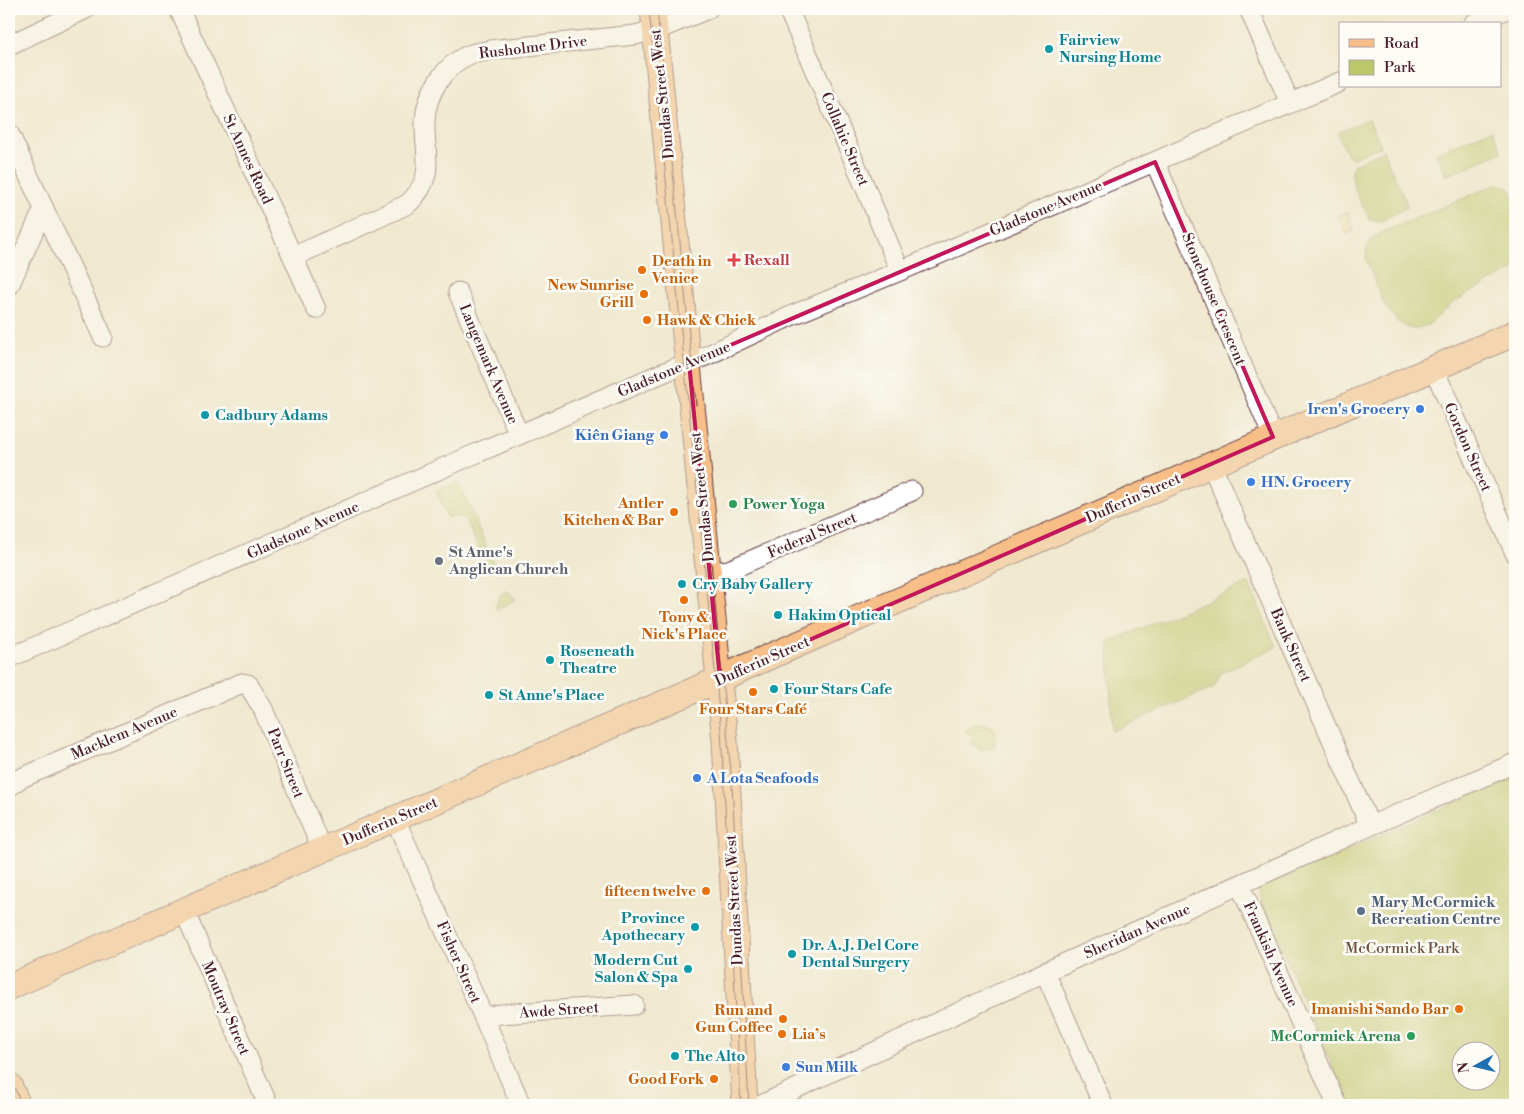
<svg xmlns="http://www.w3.org/2000/svg" width="1524" height="1114" font-family="'Libre Bodoni',serif">
<style>
.green{fill:#bac869;stroke:#82744a;fill-rule:evenodd}
.sand{fill:#eeda9e;stroke:#9c7c64}
.lines{fill:none;stroke-linecap:round;stroke-linejoin:round}
.minor-casing{stroke:#633d44;stroke-width:21}
.major-casing{stroke:#633d44;stroke-width:27}
.minor{stroke:#fff;stroke-width:19}
.major{stroke:#f7be87;stroke-width:25}
.tram{stroke:#4a1f2b;stroke-width:1}
.marked{fill:none;stroke:#c2185b;stroke-width:4;stroke-linejoin:round}
.culture-dot{fill:#0f9aa8;stroke:#fdfcf7;stroke-width:2}
.health-dot{fill:#e0444e;stroke:#fdfcf7;stroke-width:2}
.food-dot{fill:#e8710a;stroke:#fdfcf7;stroke-width:2}
.shop-dot{fill:#3f7fe0;stroke:#fdfcf7;stroke-width:2}
.leisure-dot{fill:#2e9e5b;stroke:#fdfcf7;stroke-width:2}
.worship-dot{fill:#6b7280;stroke:#fdfcf7;stroke-width:2}
.service-dot{fill:#5c6f8a;stroke:#fdfcf7;stroke-width:2}
.labels{text-anchor:middle;stroke-width:5;stroke-linejoin:round;paint-order:stroke}
.culture-label{font-size:15px;font-weight:bold;fill:#0d838f;stroke:#fdfcf7;text-anchor:start}
.street-label{font-size:15px;fill:#4a1f2b;stroke:#fdfcf7}
.health-label{font-size:15px;font-weight:bold;fill:#be3a42;stroke:#fdfcf7;text-anchor:start}
.food-label{font-size:15px;font-weight:bold;fill:#c56008;stroke:#fdfcf7;text-anchor:end}
.shop-label{font-size:15px;font-weight:bold;fill:#366cbe;stroke:#fdfcf7;text-anchor:start}
.leisure-label{font-size:15px;font-weight:bold;fill:#27864d;stroke:#fdfcf7;text-anchor:start}
.worship-label{font-size:15px;font-weight:bold;fill:#5b616d;stroke:#fdfcf7;text-anchor:start}
.service-label{font-size:15px;font-weight:bold;fill:#4e5e75;stroke:#fdfcf7;text-anchor:start}
.park-label{font-size:15px;fill:#6c523e;stroke:#fdfcf7}
</style>
<rect width="100%" height="100%" fill="#fdfcf7"/>
<filter id="ink" filterUnits="userSpaceOnUse"><feTurbulence type="fractalNoise" baseFrequency=".02" numOctaves="2"/><feDisplacementMap in="SourceGraphic" scale="10" xChannelSelector="R" yChannelSelector="G"/><feConvolveMatrix kernelMatrix="1 2 1 2 8 2 1 2 1" color-interpolation-filters="sRGB"/></filter>
<filter id="wash" filterUnits="userSpaceOnUse"><feTurbulence type="fractalNoise" baseFrequency=".0096" numOctaves="4" result="noise"/><feDisplacementMap in="SourceGraphic" scale="20" xChannelSelector="R" yChannelSelector="G"/><feGaussianBlur stdDeviation="1.12" result="paint"/><feColorMatrix in="noise" values="0 0 0 0 0 0 0 0 0 0 0 0 0 0 0 0 0 1.4 0 .05"/><feComposite in="paint" operator="in"/></filter>
<g filter="url(#wash)">
<rect width="100%" height="100%" fill="#f0e9d0"/>
<path class="green" d="M1369,119L1381,146L1353,158L1347,155L1337,132Z
M1492,129L1502,152L1446,176L1436,153Z
M1383,150L1408,207L1381,221L1370,219C1361,203 1348,183 1353,165Z
M1497,184C1508,185 1511,189 1515,198V269L1469,293L1453,303L1428,325L1414,329L1408,328L1397,321L1383,302L1366,259L1367,248L1372,239L1383,232Z
M459,482L496,569L490,571L465,520L459,516L447,517L436,491Z
M1249,583L1276,647L1221,673L1214,687L1112,731L1109,642Z
M506,591L510,593L516,599L497,610L495,607L501,594Z
M982,723L993,727L997,733L993,739L995,741V746L991,750H988L985,748L980,750L971,743L973,737L966,732C969,724 975,724 982,723Z
M1515,776V1105H1349L1310,1016L1257,891L1259,888ZM1462,1052H1492V1082H1462Z"/>
<path class="sand" d="M1347,212L1354,231L1346,234L1338,216Z"/>
</g>
<g filter="url(#ink)">
<g class="lines">
<defs>
<path id="minor" d="M179,9L293,257L316,309
M788,9L858,170L900,271
M1249,9L1290,103
M1473,24L1507,9
M9,45L86,9
M9,133L103,337
M1155,162L1273,437
M293,257L408,204C437,176 424,156 425,121C426,94 444,64 471,54C477,52 484,52 490,50L635,35L659,29L708,9
M9,286L44,208
M458,292L519,435
M1434,369L1515,553
M1211,464L1370,826
M709,573L729,570L912,491
M9,658L468,457L660,374L708,355L795,314L900,271L1340,82
M9,787L19,779L242,683L248,684L263,709L322,850
M395,819L484,1018L521,1105
M1240,885L1337,1105
M184,910L268,1105
M1045,972L1103,1105
M484,1018L500,1014L634,1005
M761,1105L1045,972L1370,826L1515,763"/>
<path id="major" d="M653,9L725,741L745,1105
M9,987L322,850L720,679L741,669L1515,333
M9,1085L18,1105"/>
</defs>
<use href="#minor" class="minor-casing"/>
<use href="#major" class="major-casing"/>
<use href="#minor" class="minor"/>
<use href="#major" class="major"/>
<path class="tram" d="M649,9L721,731L741,1105
M657,9L696,405
M711,562L732,784L749,1105
M9,1075L22,1105"/>
</g>
</g>
<path d="M0 0H1524V1114H0ZM1155,162L1273,437L720,679L689,363Z" fill="#f0e9d0" fill-opacity=".55" fill-rule="evenodd"/>
<path class="marked" d="M1155,162L1273,437L720,679L689,363Z"/>
<g class="culture-dot">
<circle cx="1049" cy="49" r="5"/>
<circle cx="205" cy="415" r="5"/>
<circle cx="682" cy="584" r="5"/>
<circle cx="778" cy="615" r="5"/>
<circle cx="550" cy="660" r="5"/>
<circle cx="774" cy="689" r="5"/>
<circle cx="489" cy="695" r="5"/>
<circle cx="695" cy="927" r="5"/>
<circle cx="792" cy="954" r="5"/>
<circle cx="688" cy="969" r="5"/>
<circle cx="675" cy="1056" r="5"/>
</g>
<path class="health-dot" d="M731.5 252.5h5v5h5v5h-5v5h-5v-5h-5v-5h5z"/>
<g class="food-dot">
<circle cx="642" cy="270" r="5"/>
<circle cx="644" cy="294" r="5"/>
<circle cx="647" cy="320" r="5"/>
<circle cx="674" cy="512" r="5"/>
<circle cx="684" cy="600" r="5"/>
<circle cx="753" cy="692" r="5"/>
<circle cx="706" cy="891" r="5"/>
<circle cx="1459" cy="1009" r="5"/>
<circle cx="783" cy="1019" r="5"/>
<circle cx="782" cy="1034" r="5"/>
<circle cx="714" cy="1079" r="5"/>
</g>
<g class="shop-dot">
<circle cx="1420" cy="409" r="5"/>
<circle cx="664" cy="435" r="5"/>
<circle cx="1251" cy="482" r="5"/>
<circle cx="697" cy="778" r="5"/>
<circle cx="786" cy="1067" r="5"/>
</g>
<g class="leisure-dot">
<circle cx="733" cy="504" r="5"/>
<circle cx="1411" cy="1036" r="5"/>
</g>
<circle class="worship-dot" cx="439" cy="561" r="5"/>
<circle class="service-dot" cx="1361" cy="911" r="5"/>
<g class="labels">
<g class="culture-label">
<text x="1059" y="45">Fairview<tspan x="1059" dy="17">Nursing Home</tspan></text>
<text x="215" y="420">Cadbury Adams</text>
<text x="692" y="589">Cry Baby Gallery</text>
<text x="788" y="620">Hakim Optical</text>
<text x="560" y="656">Roseneath<tspan x="560" dy="17">Theatre</tspan></text>
<text x="784" y="694">Four Stars Cafe</text>
<text x="499" y="700">St Anne's Place</text>
<text x="685" y="923" text-anchor="end">Province<tspan x="685" dy="17">Apothecary</tspan></text>
<text x="802" y="950">Dr. A. J. Del Core<tspan x="802" dy="17">Dental Surgery</tspan></text>
<text x="678" y="965" text-anchor="end">Modern Cut<tspan x="678" dy="17">Salon &amp; Spa</tspan></text>
<text x="685" y="1061">The Alto</text>
</g>
<g class="street-label">
<text transform="translate(533 47) rotate(-7)" y="5">Rusholme Drive</text>
<text transform="translate(662 94) rotate(-96)" y="5">Dundas Street West</text>
<text transform="translate(845 139) rotate(67)" y="5">Collahie Street</text>
<text transform="translate(248 159) rotate(65)" y="5">St Annes Road</text>
<text transform="translate(1046 208) rotate(-23)" y="5">Gladstone Avenue</text>
<text transform="translate(1214 299) rotate(67)" y="5">Stonehouse Crescent</text>
<text transform="translate(489 364) rotate(67)" y="5">Langemark Avenue</text>
<text transform="translate(674 369) rotate(-23)" y="5">Gladstone Avenue</text>
<text transform="translate(1468 447) rotate(66)" y="5">Gordon Street</text>
<text transform="translate(702 497) rotate(-96)" y="5">Dundas Street West</text>
<text transform="translate(1133 498) rotate(-24)" y="5">Dufferin Street</text>
<text transform="translate(303 530) rotate(-24)" y="5">Gladstone Avenue</text>
<text transform="translate(812 535) rotate(-23)" y="5">Federal Street</text>
<text transform="translate(1291 645) rotate(66)" y="5">Bank Street</text>
<text transform="translate(762 661) rotate(-24)" y="5">Dufferin Street</text>
<text transform="translate(124 733) rotate(-23)" y="5">Macklem Avenue</text>
<text transform="translate(286 763) rotate(68)" y="5">Parr Street</text>
<text transform="translate(390 821) rotate(-23)" y="5">Dufferin Street</text>
<text transform="translate(734 900) rotate(-93)" y="5">Dundas Street West</text>
<text transform="translate(1137 931) rotate(-24)" y="5">Sheridan Avenue</text>
<text transform="translate(1271 954) rotate(66)" y="5">Frankish Avenue</text>
<text transform="translate(459 962) rotate(66)" y="5">Fisher Street</text>
<text transform="translate(226 1008) rotate(67)" y="5">Moutray Street</text>
<text transform="translate(559 1010) rotate(-4)" y="5">Awde Street</text>
</g>
<g class="health-label">
<text x="744" y="265">Rexall</text>
</g>
<g class="food-label">
<text x="652" y="266" text-anchor="start">Death in<tspan x="652" dy="17">Venice</tspan></text>
<text x="634" y="290">New Sunrise<tspan x="634" dy="17">Grill</tspan></text>
<text x="657" y="325" text-anchor="start">Hawk &amp; Chick</text>
<text x="664" y="508">Antler<tspan x="664" dy="17">Kitchen &amp; Bar</tspan></text>
<text x="684" y="622" text-anchor="middle">Tony &amp;<tspan x="684" dy="17">Nick's Place</tspan></text>
<text x="753" y="714" text-anchor="middle">Four Stars Café</text>
<text x="696" y="896">fifteen twelve</text>
<text x="1449" y="1014">Imanishi Sando Bar</text>
<text x="773" y="1015">Run and<tspan x="773" dy="17">Gun Coffee</tspan></text>
<text x="792" y="1039" text-anchor="start">Lia’s</text>
<text x="704" y="1084">Good Fork</text>
</g>
<g class="shop-label">
<text x="1410" y="414" text-anchor="end">Iren's Grocery</text>
<text x="654" y="440" text-anchor="end">Kiên Giang</text>
<text x="1261" y="487">HN. Grocery</text>
<text x="707" y="783">A Lota Seafoods</text>
<text x="796" y="1072">Sun Milk</text>
</g>
<g class="leisure-label">
<text x="743" y="509">Power Yoga</text>
<text x="1401" y="1041" text-anchor="end">McCormick Arena</text>
</g>
<g class="worship-label">
<text x="449" y="557">St Anne's<tspan x="449" dy="17">Anglican Church</tspan></text>
</g>
<g class="service-label">
<text x="1371" y="907">Mary McCormick<tspan x="1371" dy="17">Recreation Centre</tspan></text>
</g>
<g class="park-label">
<text x="1402" y="953">McCormick Park</text>
</g>
</g>
<rect width="1524" height="1114" fill="none" stroke="#fdfcf7" stroke-width="30"/>
<rect x="1339" y="22" width="162" height="65" fill="#fdfcf7" stroke="#b5a4a5"/>
<rect x="1349" y="39" width="25" height="8" fill="#f7be87" stroke="#b5a4a5"/>
<text x="1384" y="48" font-size="15" fill="#4a1f2b">Road</text>
<rect x="1349" y="60" width="25" height="15" fill="#bac869" stroke="#b5a4a5"/>
<text x="1384" y="72" font-size="15" fill="#4a1f2b">Park</text>
<g transform="translate(1476 1066) rotate(262)"><circle r="24" fill="#fdfcf7" stroke="#b5a4a5"/>
<path d="M0-4L9 19L0 12L-9 19Z" fill="#1f6fb2"/>
<text y="-8" font-size="14" font-weight="bold" text-anchor="middle" fill="#4a1f2b">N</text>
</g>
</svg>
